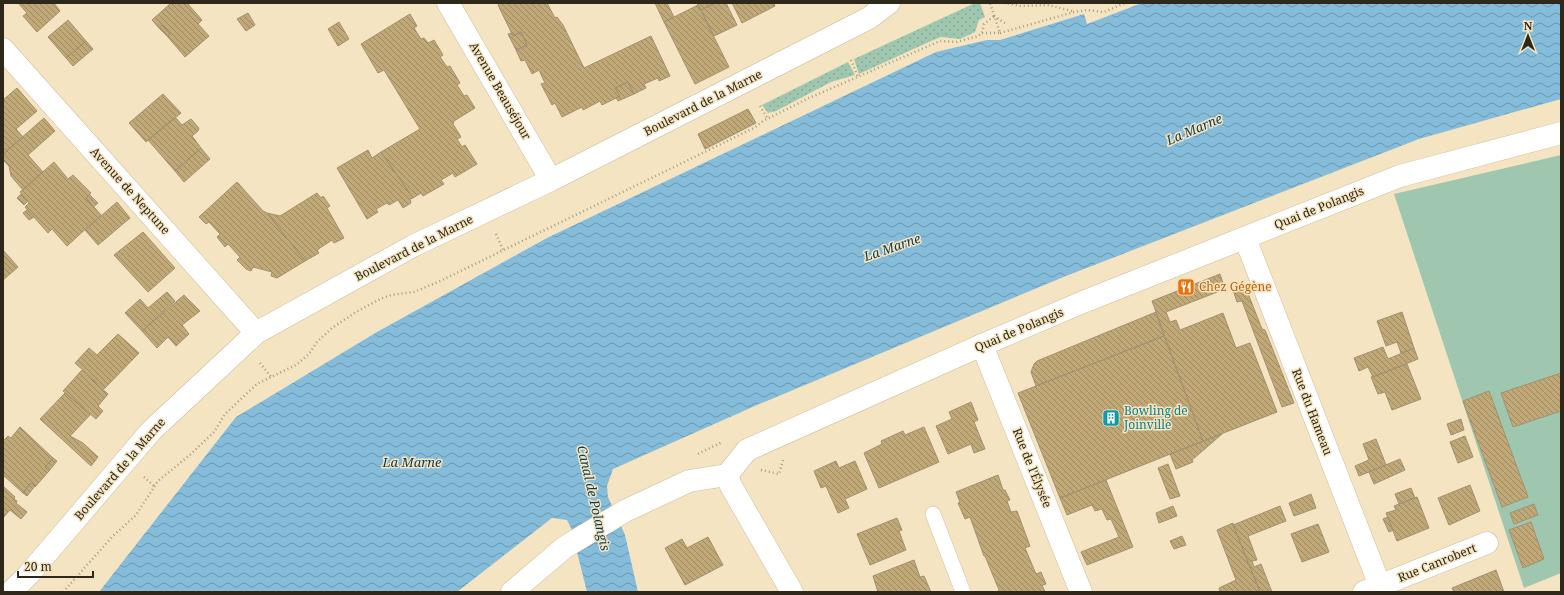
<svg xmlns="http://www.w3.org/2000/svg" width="1564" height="595" font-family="'Noto Serif',serif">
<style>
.grass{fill:url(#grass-dots)}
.green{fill:#9fc6ae}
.water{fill:url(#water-waves)}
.building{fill:url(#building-back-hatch);stroke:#a19170}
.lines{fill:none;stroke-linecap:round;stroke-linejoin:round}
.service-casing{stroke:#cdbc9a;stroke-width:16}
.pedestrian-casing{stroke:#cdbc9a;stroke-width:23}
.minor-casing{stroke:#cdbc9a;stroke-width:23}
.path{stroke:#a79b80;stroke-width:2.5;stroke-dasharray:1 3;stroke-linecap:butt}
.service{stroke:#fff;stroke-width:15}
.pedestrian{stroke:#fff;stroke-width:22}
.minor{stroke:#fff;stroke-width:22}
.labels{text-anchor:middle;stroke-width:3;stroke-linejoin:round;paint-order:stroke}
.street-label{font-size:12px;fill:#2e281a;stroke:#f5e4c1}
.food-label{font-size:12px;fill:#c56008;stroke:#f5e4c1;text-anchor:start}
.culture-label{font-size:12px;fill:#0d838f;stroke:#f5e4c1;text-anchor:start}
.water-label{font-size:13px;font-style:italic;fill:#0c3c50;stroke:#f5e4c1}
</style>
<defs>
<pattern id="grass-dots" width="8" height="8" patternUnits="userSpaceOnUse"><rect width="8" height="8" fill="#9fc6ae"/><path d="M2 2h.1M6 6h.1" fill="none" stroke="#89aa95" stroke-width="1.8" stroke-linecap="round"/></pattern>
<pattern id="water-waves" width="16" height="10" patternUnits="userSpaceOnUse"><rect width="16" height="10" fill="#85bcda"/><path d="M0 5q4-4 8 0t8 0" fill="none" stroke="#6d99b0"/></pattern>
<pattern id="building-back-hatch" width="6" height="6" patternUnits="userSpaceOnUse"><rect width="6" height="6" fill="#c0a877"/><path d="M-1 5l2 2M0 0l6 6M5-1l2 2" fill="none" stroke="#9c8961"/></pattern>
</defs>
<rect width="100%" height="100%" fill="#f5e4c1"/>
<path class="grass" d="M975,3H980L985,17L979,20L975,32L960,39L941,37L931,41L859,74L854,59Z
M848,62L855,75L831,82L776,111L768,113L762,105Z"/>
<path class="green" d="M1561,155V573L1524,588L1394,194Z"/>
<path class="water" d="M1142,3H1561V99L1419,139L1066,276L757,405L613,469L607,486L608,497L625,535L638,592H587L571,528L567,520L552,518L457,592H99L236,417L377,332L547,238L936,52L987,40H1000L1084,14L1087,24Z"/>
<path class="building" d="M18,3H54L60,11L37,32L23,16L27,13Z
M171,3H187L202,20L198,24L209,36L185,57L167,36L170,34L162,25L159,28L152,20Z
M501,3H547L555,18L557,17L563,25L584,68L651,36L670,76L659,81L658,78L644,84L646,88L634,94L628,82L615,88L620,96L602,105L600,101L583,110L582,107L562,117L555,103L552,105L541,84L545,83L539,70L532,74L525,60L521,61L516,50L527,45L521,32L513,36L498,5Z
M655,3H667L674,17L664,22Z
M697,3H715L701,10Z
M715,3H726L737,25L714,36L701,10Z
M732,3H776L774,4L775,6L742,23Z
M698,5L729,67L695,84L664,22Z
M248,13L255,25L246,31L237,19Z
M410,14L417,26L414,28L421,39L424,38L428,43L434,40L443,55L440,57L447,67L450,66L460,83L457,85L464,96L467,95L475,108L454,121L453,124L461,137L457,139L462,147L465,145L477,164L455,177L453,173L441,180L444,184L423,196L421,193L413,198L381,152L420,129L384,70L378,73L361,44Z
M68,20L86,41L66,58L48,37Z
M339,22L349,39L338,46L328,29Z
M162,25L170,34L167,36L159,28Z
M521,32L527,45L516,50L508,34L511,33L513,36Z
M86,41L93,49L73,66L66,58Z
M628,82L634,94L618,101L616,98L620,96L615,88Z
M17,88L37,111L16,129L23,137L3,154V100Z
M163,94L181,113L146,142L129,123Z
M748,109L756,123L705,149L698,134Z
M44,118L55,131L28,155L43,172L23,190L11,176L9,166L3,160V154Z
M176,118L182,125L191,119L199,128L198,131L192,136L201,148L175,171L148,140L170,121Z
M201,148L210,159L184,182L175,171Z
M368,150L372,158L381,152L413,198L410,199L411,203L403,208L398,200L389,205L387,203L376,209L378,212L367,219L337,168Z
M54,162L68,179L73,175L91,193L86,198L101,215L67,246L52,229L48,233L25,207L29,203L20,192Z
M237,182L263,211L267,213L305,261L277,278L271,276L272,272L253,267L251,271L246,269L237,260L240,257L228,244L225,247L217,237L220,234L209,222L206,224L199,217Z
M317,193L321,198L323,196L330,206L327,208L344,238L334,243L332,240L317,250L319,253L305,261L267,213L280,216Z
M21,194L28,201L24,205L17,198Z
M90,195L98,203L93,207L86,198Z
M117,202L130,218L98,245L85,230Z
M27,210L34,217L29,220L23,213Z
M143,232L175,268L148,292L114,255Z
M3,250L18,267L3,280Z
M1220,274L1225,289L1166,312L1170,322L1176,320L1180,330L1223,313L1236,348L1250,343L1277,412L1203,441L1152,301Z
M1245,286L1262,329L1265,330L1294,403L1282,407L1242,301L1237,302L1233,290Z
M167,292L175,301L142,331L125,313L140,299L148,308Z
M184,295L200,311L182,325L189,334L176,346L168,337L157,348L142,331Z
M1156,312L1164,336L1036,386L1031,372L1034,364L1037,361Z
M1402,312L1414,348L1401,353L1397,342L1386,346L1377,321Z
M118,334L139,353L104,389L75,363L89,348L97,355Z
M1164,336L1203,441L1060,498L1018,393Z
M1383,347L1388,359L1414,348L1418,359L1373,377L1368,367L1359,371L1354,358Z
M1407,364L1421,399L1392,410L1385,392L1378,394L1371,377Z
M82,370L108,394L98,406L103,411L96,419L63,391Z
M1561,373V411L1513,427L1501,393Z
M1489,391L1528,497L1502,507L1463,401Z
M65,393L90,415L70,436L83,443L98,457L91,466L40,419Z
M971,402L978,420L974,422L985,449L974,453L971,444L948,454L936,426L952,419L949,412Z
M1461,419L1464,430L1451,435L1447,424Z
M20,427L53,458L45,467L49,471L35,487L31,483L23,493L3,475V441L8,436L11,438Z
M924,427L939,462L879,488L864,453L882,444L881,441L903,431L905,435Z
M1222,434L1192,460L1193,462L1176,469L1170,454Z
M1465,436L1473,457L1458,463L1450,442Z
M1376,439L1386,465L1359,476L1355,466L1369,460L1363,444Z
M53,458L57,461L49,471L45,467Z
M1400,459L1405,470L1374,484L1369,472Z
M836,461L839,468L855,461L867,489L845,499L849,508L838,513L826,486L821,488L814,471Z
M1168,464L1180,496L1170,499L1158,468Z
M998,475L1003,490H1005L1010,500L1007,501L1011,512L1017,511L1030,546L1025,548L1036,574L1041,572L1046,584L1042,585L1045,592H998L999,590L985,556H984L970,517L965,519L958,503L960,502L956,492Z
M1106,480L1133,547L1087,565L1081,552L1119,537L1111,519L1107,520L1102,509L1095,511L1092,505L1067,515L1060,498Z
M31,483L35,486L27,496L23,493Z
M1470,485L1480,511L1449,525L1438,498Z
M3,486L15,497L14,499L17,501L16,503L27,512L21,519L10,510L3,518Z
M1411,488L1415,498L1399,504L1395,494Z
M1311,494L1316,508L1294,516L1289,503Z
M1417,497L1429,528L1397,541L1386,513L1396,510L1394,506Z
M1534,504L1538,515L1514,524L1510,513Z
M1173,506L1177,516L1159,523L1156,513Z
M1280,506L1286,521L1248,536L1257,560L1252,561L1254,567L1261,564L1272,592H1260L1233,525Z
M1388,517L1393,530L1389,532L1383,519Z
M897,518L902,530L899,531L906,550L870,565L857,534Z
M1531,522L1544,559L1523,568L1509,530Z
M1233,523V525L1260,592H1220L1219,588L1236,580L1217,530Z
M1318,524L1329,552L1302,562L1291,534Z
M1182,536L1186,545L1174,549L1170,541Z
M708,537L723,565L685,585L665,548L682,539L687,548Z
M914,560L920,577L924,576L931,592H878L873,576Z
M1496,570L1504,592H1454L1452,588Z"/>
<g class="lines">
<defs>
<path id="service" d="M933,514L963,592"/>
<path id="pedestrian" d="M727,475L747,450L982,345L1083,302L1400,176L1561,133"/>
<path id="minor" d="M448,3L551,180
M3,49L256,333
M1245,238L1380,586
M982,345L1081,592
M11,592L29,574L151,431L256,333L413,246L551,180L869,18L889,3
M512,592L565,547L625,511L689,481L727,475L731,486L792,592
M1364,592L1487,543"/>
</defs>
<use href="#service" class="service-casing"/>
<use href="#pedestrian" class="pedestrian-casing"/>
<use href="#minor" class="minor-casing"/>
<path class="path" d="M1004,3L1021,6L1048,5L1072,11
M994,16L1005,23
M982,33H1000L990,3
M1000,33L1074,12L1087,10L1104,12L1125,3
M851,60L858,77
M760,106L768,119
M496,234L503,250
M260,363L271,377
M698,454L722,442
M761,470L779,474L783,460
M144,477L154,486
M63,592L113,536L136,515L158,481L191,454L214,432L225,414L257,384L296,365L309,354L317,342L332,328L356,312L380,299L391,295L414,292L438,282L754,128L763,121L807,99L940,41L956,42L978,36L982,33L984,24L994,16"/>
<use href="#service" class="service"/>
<use href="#pedestrian" class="pedestrian"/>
<use href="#minor" class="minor"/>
</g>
<defs>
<symbol id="restaurant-square" viewBox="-11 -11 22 22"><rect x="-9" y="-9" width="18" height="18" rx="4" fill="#e8710a" stroke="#f5e4c1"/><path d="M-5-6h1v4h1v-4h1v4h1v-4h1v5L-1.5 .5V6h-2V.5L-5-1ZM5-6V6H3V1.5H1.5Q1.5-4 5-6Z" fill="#fff"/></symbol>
<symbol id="building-square" viewBox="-11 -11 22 22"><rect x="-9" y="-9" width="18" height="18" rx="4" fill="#0f9aa8" stroke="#f5e4c1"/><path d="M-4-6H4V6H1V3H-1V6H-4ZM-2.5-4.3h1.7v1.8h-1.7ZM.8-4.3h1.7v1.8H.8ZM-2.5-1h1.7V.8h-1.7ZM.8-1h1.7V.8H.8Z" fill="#fff"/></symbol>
</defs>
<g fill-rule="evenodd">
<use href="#restaurant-square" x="1176" y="277" width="20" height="20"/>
<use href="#building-square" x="1101" y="408" width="20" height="20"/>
</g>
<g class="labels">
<g class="street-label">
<text transform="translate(500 91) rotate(60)" y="4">Avenue Beauséjour</text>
<text transform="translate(703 103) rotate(-27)" y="4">Boulevard de la Marne</text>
<text transform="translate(130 191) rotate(48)" y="4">Avenue de Neptune</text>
<text transform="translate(1319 208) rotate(-22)" y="4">Quai de Polangis</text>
<text transform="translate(414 248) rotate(-27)" y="4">Boulevard de la Marne</text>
<text transform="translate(1019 330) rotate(-23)" y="4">Quai de Polangis</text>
<text transform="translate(1312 412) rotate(69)" y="4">Rue du Hameau</text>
<text transform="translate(1032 468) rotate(68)" y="4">Rue de l'Élysée</text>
<text transform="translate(120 469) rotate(-49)" y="4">Boulevard de la Marne</text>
<text transform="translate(1437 563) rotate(-22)" y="4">Rue Canrobert</text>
</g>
<g class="food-label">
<text x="1199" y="291">Chez Gégène</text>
</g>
<g class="culture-label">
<text x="1124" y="415">Bowling de<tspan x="1124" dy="14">Joinville</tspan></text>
</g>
<g class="water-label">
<text transform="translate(1194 129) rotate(-23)" y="5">La Marne</text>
<text transform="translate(892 247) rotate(-19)" y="5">La Marne</text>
<text x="412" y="467">La Marne</text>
<text transform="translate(594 498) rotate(77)" y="5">Canal de Polangis</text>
</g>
</g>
<rect width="1564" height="595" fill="none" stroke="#2e281a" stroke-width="8"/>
<g transform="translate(1528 36)" stroke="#f5e4c1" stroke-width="3" paint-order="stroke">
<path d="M0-3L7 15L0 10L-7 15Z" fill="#2e281a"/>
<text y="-6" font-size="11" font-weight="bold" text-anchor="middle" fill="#2e281a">N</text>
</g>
<path d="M18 571v6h75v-6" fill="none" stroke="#2e281a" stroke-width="2"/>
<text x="24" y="571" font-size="12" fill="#2e281a" stroke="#f5e4c1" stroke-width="3" paint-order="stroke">20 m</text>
</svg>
